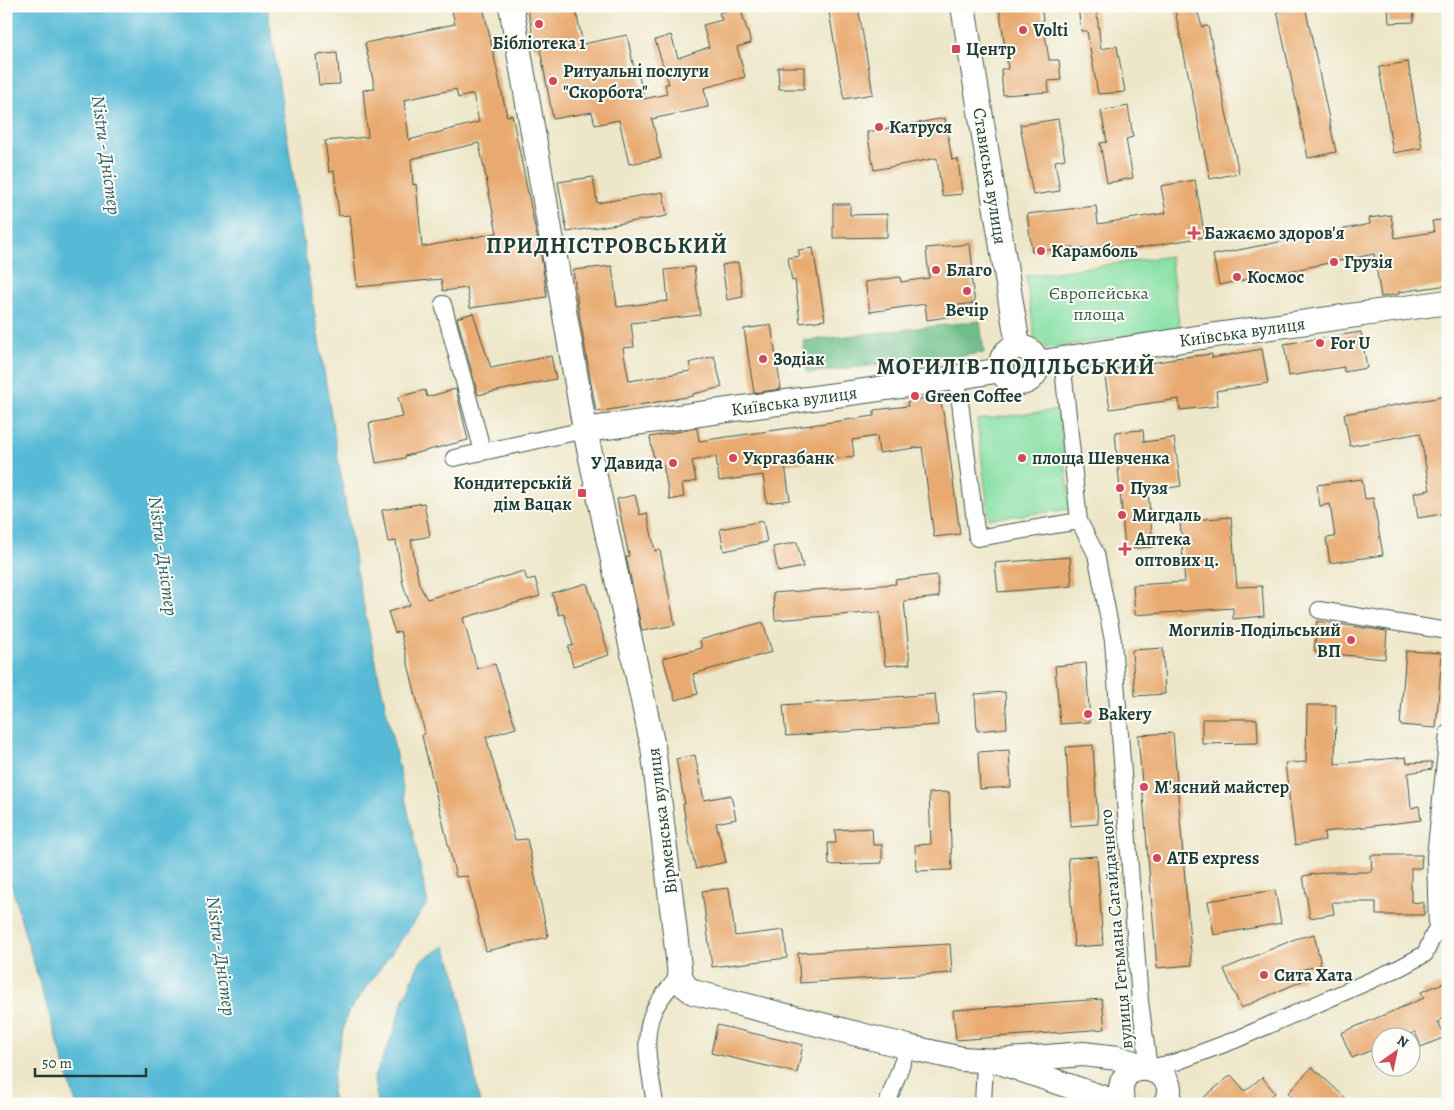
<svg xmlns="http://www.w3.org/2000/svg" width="1454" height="1110" font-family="Alegreya,serif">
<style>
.green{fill:#88e0a5;stroke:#548e6c}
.forest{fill:#6ebe8a;stroke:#467e5f}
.water{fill:#57bad6;stroke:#3b7c85}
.building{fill:#e8aa6f;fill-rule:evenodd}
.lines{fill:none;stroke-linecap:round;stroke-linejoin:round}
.minor-casing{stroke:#3e564a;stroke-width:18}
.secondary-casing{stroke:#3e564a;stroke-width:26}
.minor{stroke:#fff;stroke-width:16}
.secondary{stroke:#fff;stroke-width:24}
.poi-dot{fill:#d1495b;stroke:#fdfcf7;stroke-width:2}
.labels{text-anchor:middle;stroke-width:4;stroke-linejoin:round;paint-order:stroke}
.poi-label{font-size:18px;font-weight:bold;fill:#1f3d34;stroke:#fdfcf7;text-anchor:start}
.street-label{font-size:18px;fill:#1f3d34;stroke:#fdfcf7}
.park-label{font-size:18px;fill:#345e4b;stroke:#fdfcf7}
.water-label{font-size:19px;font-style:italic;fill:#306265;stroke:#fdfcf7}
.district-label{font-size:22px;font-weight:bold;letter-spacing:1px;fill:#1f3d34;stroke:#fdfcf7}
</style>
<rect width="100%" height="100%" fill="#fdfcf7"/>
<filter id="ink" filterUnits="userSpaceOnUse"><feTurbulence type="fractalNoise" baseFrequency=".02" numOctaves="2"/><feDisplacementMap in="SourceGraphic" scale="10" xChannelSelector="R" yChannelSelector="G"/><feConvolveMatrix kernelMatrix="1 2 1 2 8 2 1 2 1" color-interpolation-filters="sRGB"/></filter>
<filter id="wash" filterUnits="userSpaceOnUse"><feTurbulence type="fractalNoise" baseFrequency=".0096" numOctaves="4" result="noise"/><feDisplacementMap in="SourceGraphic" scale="20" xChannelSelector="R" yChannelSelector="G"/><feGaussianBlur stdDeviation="1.12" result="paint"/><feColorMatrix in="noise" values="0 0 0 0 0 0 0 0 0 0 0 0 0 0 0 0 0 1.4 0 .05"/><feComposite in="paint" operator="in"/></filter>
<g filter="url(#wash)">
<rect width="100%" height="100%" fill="#ede6c8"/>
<path class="green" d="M1170,256L1180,330L1046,348L1035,339L1026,276Z
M1058,410L1071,509L989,519L977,420Z"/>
<path class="forest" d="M980,321L984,353L807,373L803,341Z"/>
<path class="water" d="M6,6H267L312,298L358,580L428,903L347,1014L333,1074L332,1104H76L25,934L6,865Z
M445,946L457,979L480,1104H377L374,1077L393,1034L402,1004L420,961Z"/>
<g id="blocks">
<path class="building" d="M451,6H483L507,116L512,115L541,256L547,297L470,308L467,288L443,291L441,279L357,287L350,215L339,216L334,171L329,172L325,141L368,137L363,90L375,89L365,43L455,24ZM456,89L458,98L473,94L479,122L409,140L404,100ZM479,143L497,233L422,247L416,184L413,185L411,159Z
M527,6H553L554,11L575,7L583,44L627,35L635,73L638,72L644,99L667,94L665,84H669L655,40L671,35L678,58L709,47L703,25L722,20L719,13L740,7L751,43L737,47L745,77L704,88L708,107L652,119L661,158L629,164L619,120L595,125L592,112L553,119L540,49L536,50Z
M828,6H858L873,94L844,99Z
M999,6H1041L1049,60H1059L1061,80L1048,81L1049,92L1003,95L1001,69H1008Z
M1078,6H1096L1101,49L1117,46L1125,92L1098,94L1087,31H1081Z
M1174,6H1196L1202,27L1208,26L1239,173L1210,179Z
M1298,6H1305L1336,152L1308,158L1277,11Z
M1388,6H1413L1414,22L1389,23Z
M337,53L340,84L319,85L316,55Z
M1408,62L1422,148L1393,153L1379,67Z
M778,67H804V89H779Z
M1128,106L1133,137L1126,139L1133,178L1107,183L1100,143L1107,142L1101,111Z
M945,118L952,160L958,159L962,194L942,196L937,158L874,170L867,132Z
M1058,119L1065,159L1055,161L1060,191L1033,195L1020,125Z
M593,177L597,203L663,192L667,216L567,232L558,182Z
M1195,180L1205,237L1114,252L1113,246L1074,250V247L1032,252L1027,214L1096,206L1098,224L1166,213L1161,186Z
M833,204H850V215L887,214V237L833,238Z
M1391,215L1395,238L1434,232L1432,221L1448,219V285L1399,292V294L1381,297L1374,254L1219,285L1213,255L1370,224L1369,218Z
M970,244L973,271H970L975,303L951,306L953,316L927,320L925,304L870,312L865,282L900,277L901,282L929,278L926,248Z
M813,248L825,320L800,323L795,280L792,281L788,258L800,256L798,250Z
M738,262L743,297L727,300L722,265Z
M612,266L617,307L668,301L665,270L694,267L700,315L631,323L634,347L623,348L629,381L691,371L689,363L714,356L722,387L693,394V396L596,412L579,313L573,270Z
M473,313L491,368L551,356L556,379L478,395L457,318Z
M771,325L781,389L754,393L744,329Z
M1361,332L1367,368L1344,372V367L1289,376L1284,344Z
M1262,349L1268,383L1216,391L1218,406L1180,410L1179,399L1110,409L1104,371L1175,359V358L1212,354V358Z
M456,389L468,440L405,456V458L376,463L369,423L403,417L398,397L425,390L427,397Z
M940,396L947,434L960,534L934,537L922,447L879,453L877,436L852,440L854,456L785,465L790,500L767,503L763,475L719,481L716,456L692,461L696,481L682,484L684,497L670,500L663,465L655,467L650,437L697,428L699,441L874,416V410L908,406L907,402Z
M1448,396V513L1418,518L1414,493L1430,490L1420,433L1350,446L1344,414Z
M1143,430L1144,442L1174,438L1181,486L1148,491L1153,547L1125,549L1115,432Z
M1362,479L1365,499L1373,498L1383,555L1330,563L1326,538L1335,537L1330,504L1320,506L1317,485Z
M635,495L640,515L647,513L655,551L660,550L675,625L642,631L626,557L629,556L617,499Z
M424,503L430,536L411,540L419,584L427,599L524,571L527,580L535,578L540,596L463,618L477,669L495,664L516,728L486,737L515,840L527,839L548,937L486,951L467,876L456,877L422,736L425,733L400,631L395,633L388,612L410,605L403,584L396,541L388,542L382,510Z
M1231,517L1237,587L1262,586L1264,616L1233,619V608L1135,615L1133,585L1185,582L1180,521Z
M763,521L767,542L724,551L720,529Z
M797,542L803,567L778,572L773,547Z
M1070,557L1072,586L998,592L995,563Z
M937,575L939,597L904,601L910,664L885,666L880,612L775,620L773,593L896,584L895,580Z
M587,583L609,655L573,666L568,647L573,645L564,614L559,615L552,593Z
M1317,621L1387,631L1385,659L1314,652Z
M763,622L772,652L693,674L698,694L675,700L663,658L702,648L700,640Z
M1163,648L1165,694L1135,696L1132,650Z
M1406,651L1442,653L1436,728L1400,725Z
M1086,663L1090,722L1060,724L1055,666Z
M1005,692L1007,728L977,731L975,694Z
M935,694L938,725L786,736L783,705Z
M1307,705H1336L1335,764L1406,757L1407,763L1432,762V769L1408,773L1411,808L1419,806L1421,820L1324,832L1325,840L1295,845L1285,763L1306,762Z
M1202,719H1257L1258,743L1202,744Z
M1173,733L1192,965L1157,968L1138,735Z
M1093,745L1098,824L1071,826L1066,747Z
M1009,750L1011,787L980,789L978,752Z
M695,755L704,800L731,795L736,819L716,823L726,862L696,869L688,836L683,804H685L676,759Z
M949,792L952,870L916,871L915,845L931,844L929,793Z
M872,828L873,845H882V863L829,865L828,843H836L835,830Z
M1371,855H1422L1421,868H1411V902L1424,903V915H1376V902H1332L1334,914L1310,918L1303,876L1328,872H1372Z
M1097,856L1103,945L1074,947L1068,858Z
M729,888L735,936L784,930L787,958L712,967L702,891Z
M1275,890L1281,923L1214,935L1208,901Z
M1314,934L1321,965L1300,970L1304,980L1241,1008L1224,969L1295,939Z
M950,944L952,973L800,983L798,953Z
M1448,981V1016L1438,1021L1445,1037L1421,1047L1415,1032L1402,1038H1382V1046L1352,1058L1341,1033L1424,998L1421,992Z
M1102,999L1105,1029L956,1040L953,1010Z
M717,1025L803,1045L797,1073L711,1053Z
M1312,1067L1352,1104H1300L1288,1093Z
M1231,1075L1245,1091L1262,1077L1275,1093L1262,1104H1196Z"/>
</g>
</g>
<g filter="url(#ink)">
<use href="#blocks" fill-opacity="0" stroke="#3e564a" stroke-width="1"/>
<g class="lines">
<defs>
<path id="minor" d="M443,304L483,452
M1062,359L1079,521L1096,554L1113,641L1140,1001L1149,1068L1176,1062L1235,1040L1399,968L1425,954L1437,927L1435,856L1448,733
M957,378L977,538L1079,521
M454,458L585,430
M1319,610L1448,631
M655,1104C651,1075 641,1040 653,1012C659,998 670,987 680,975
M887,1104L908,1047
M983,1104L985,1061"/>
<path id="secondary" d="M511,6L585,430L653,747L680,975L684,985L693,992L908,1047L962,1059L997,1061L1083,1054L1118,1058L1149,1068
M963,6L1018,346
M1001 365a18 18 0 1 1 36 0a18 18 0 1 1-36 0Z
M1037,363L1195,338L1448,302
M585,430L929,382L1001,370
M1005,1064L1121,1104
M1123,1104C1107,1050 1188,1065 1165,1104"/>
</defs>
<use href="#minor" class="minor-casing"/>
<use href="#secondary" class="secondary-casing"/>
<use href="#minor" class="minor"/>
<use href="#secondary" class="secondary"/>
</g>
</g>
<g class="poi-dot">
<circle cx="539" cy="24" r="5"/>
<circle cx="1023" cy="30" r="5"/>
<rect x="951" y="44" width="10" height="10" rx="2.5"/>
<circle cx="553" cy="81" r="5"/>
<circle cx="879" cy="127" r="5"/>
<path d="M1191.5 225.5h5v5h5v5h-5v5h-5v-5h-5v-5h5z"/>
<circle cx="1041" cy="251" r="5"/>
<circle cx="1334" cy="262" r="5"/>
<circle cx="936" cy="270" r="5"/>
<circle cx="1237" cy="277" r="5"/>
<circle cx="967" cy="291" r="5"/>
<circle cx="1320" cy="343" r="5"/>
<circle cx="763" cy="359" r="5"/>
<circle cx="915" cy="396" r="5"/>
<circle cx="733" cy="458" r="5"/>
<circle cx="1022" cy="458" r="5"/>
<circle cx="673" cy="463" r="5"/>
<circle cx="1120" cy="488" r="5"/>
<rect x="577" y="488" width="10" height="10" rx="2.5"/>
<circle cx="1122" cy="515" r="5"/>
<path d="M1122.5 541.5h5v5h5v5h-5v5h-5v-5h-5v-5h5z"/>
<circle cx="1351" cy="640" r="5"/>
<circle cx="1088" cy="714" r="5"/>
<circle cx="1144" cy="787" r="5"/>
<circle cx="1157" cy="858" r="5"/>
<circle cx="1264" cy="975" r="5"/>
</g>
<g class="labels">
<g class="poi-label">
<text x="1033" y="36">Volti</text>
<text x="539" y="49" text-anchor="middle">Бібліотека 1</text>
<text x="966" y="55">Центр</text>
<text x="563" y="77">Ритуальні послуги<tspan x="563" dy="21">"Скорбота"</tspan></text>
<text x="889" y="133">Катруся</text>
<text x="1204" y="239">Бажаємо здоров'я</text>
<text x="1051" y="257">Карамболь</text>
<text x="1344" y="268">Грузія</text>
<text x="946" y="276">Благо</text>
<text x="1247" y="283">Космос</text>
<text x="967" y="316" text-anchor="middle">Вечір</text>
<text x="1330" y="349">For U</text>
<text x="773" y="365">Зодіак</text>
<text x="925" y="402">Green Coffee</text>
<text x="743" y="464">Укргазбанк</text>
<text x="1032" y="464">площа Шевченка</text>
<text x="663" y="469" text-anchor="end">У Давида</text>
<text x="572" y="489" text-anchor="end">Кондитерській<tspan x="572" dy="21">дім Вацак</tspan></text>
<text x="1130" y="494">Пузя</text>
<text x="1132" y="521">Мигдаль</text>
<text x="1135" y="545">Аптека<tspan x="1135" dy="21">оптових ц.</tspan></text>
<text x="1341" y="636" text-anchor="end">Могилів-Подільський<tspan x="1341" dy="21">ВП</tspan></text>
<text x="1098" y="720">Bakery</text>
<text x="1154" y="793">М'ясний майстер</text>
<text x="1167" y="864">АТБ express</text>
<text x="1274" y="981">Сита Хата</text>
</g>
<g class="street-label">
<text transform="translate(990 176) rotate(81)" y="6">Стависька вулиця</text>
<text transform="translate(1242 332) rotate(-8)" y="6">Київська вулиця</text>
<text transform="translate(794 401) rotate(-8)" y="6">Київська вулиця</text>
<text transform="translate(662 821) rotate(-97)" y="6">Вірменська вулиця</text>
<text transform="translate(1116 929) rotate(-95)" y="6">вулиця Гетьмана Сагайдачного</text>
</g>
<g class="park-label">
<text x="1099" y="299">Європейська<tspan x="1099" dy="21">площа</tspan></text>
</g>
<g class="water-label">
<text transform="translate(107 155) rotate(82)" y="7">Nistru - Дністер</text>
<text transform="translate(164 556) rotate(82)" y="7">Nistru - Дністер</text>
<text transform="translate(222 956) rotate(82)" y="7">Nistru - Дністер</text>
</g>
<g class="district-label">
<text x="607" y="253">ПРИДНІСТРОВСЬКИЙ</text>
<text x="1016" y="374">МОГИЛІВ-ПОДІЛЬСЬКИЙ</text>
</g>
</g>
<rect width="1454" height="1110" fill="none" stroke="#fdfcf7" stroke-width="25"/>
<g transform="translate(1396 1052) rotate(33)"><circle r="24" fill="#fdfcf7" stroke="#a4b0a9"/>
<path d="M0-4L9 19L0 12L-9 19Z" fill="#d1495b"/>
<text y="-8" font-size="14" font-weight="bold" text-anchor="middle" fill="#1f3d34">N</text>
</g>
<path d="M35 1068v8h111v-8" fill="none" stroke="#1f3d34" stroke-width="2.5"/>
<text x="42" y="1068" font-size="15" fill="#1f3d34" stroke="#fdfcf7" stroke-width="4" paint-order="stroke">50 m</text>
</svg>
